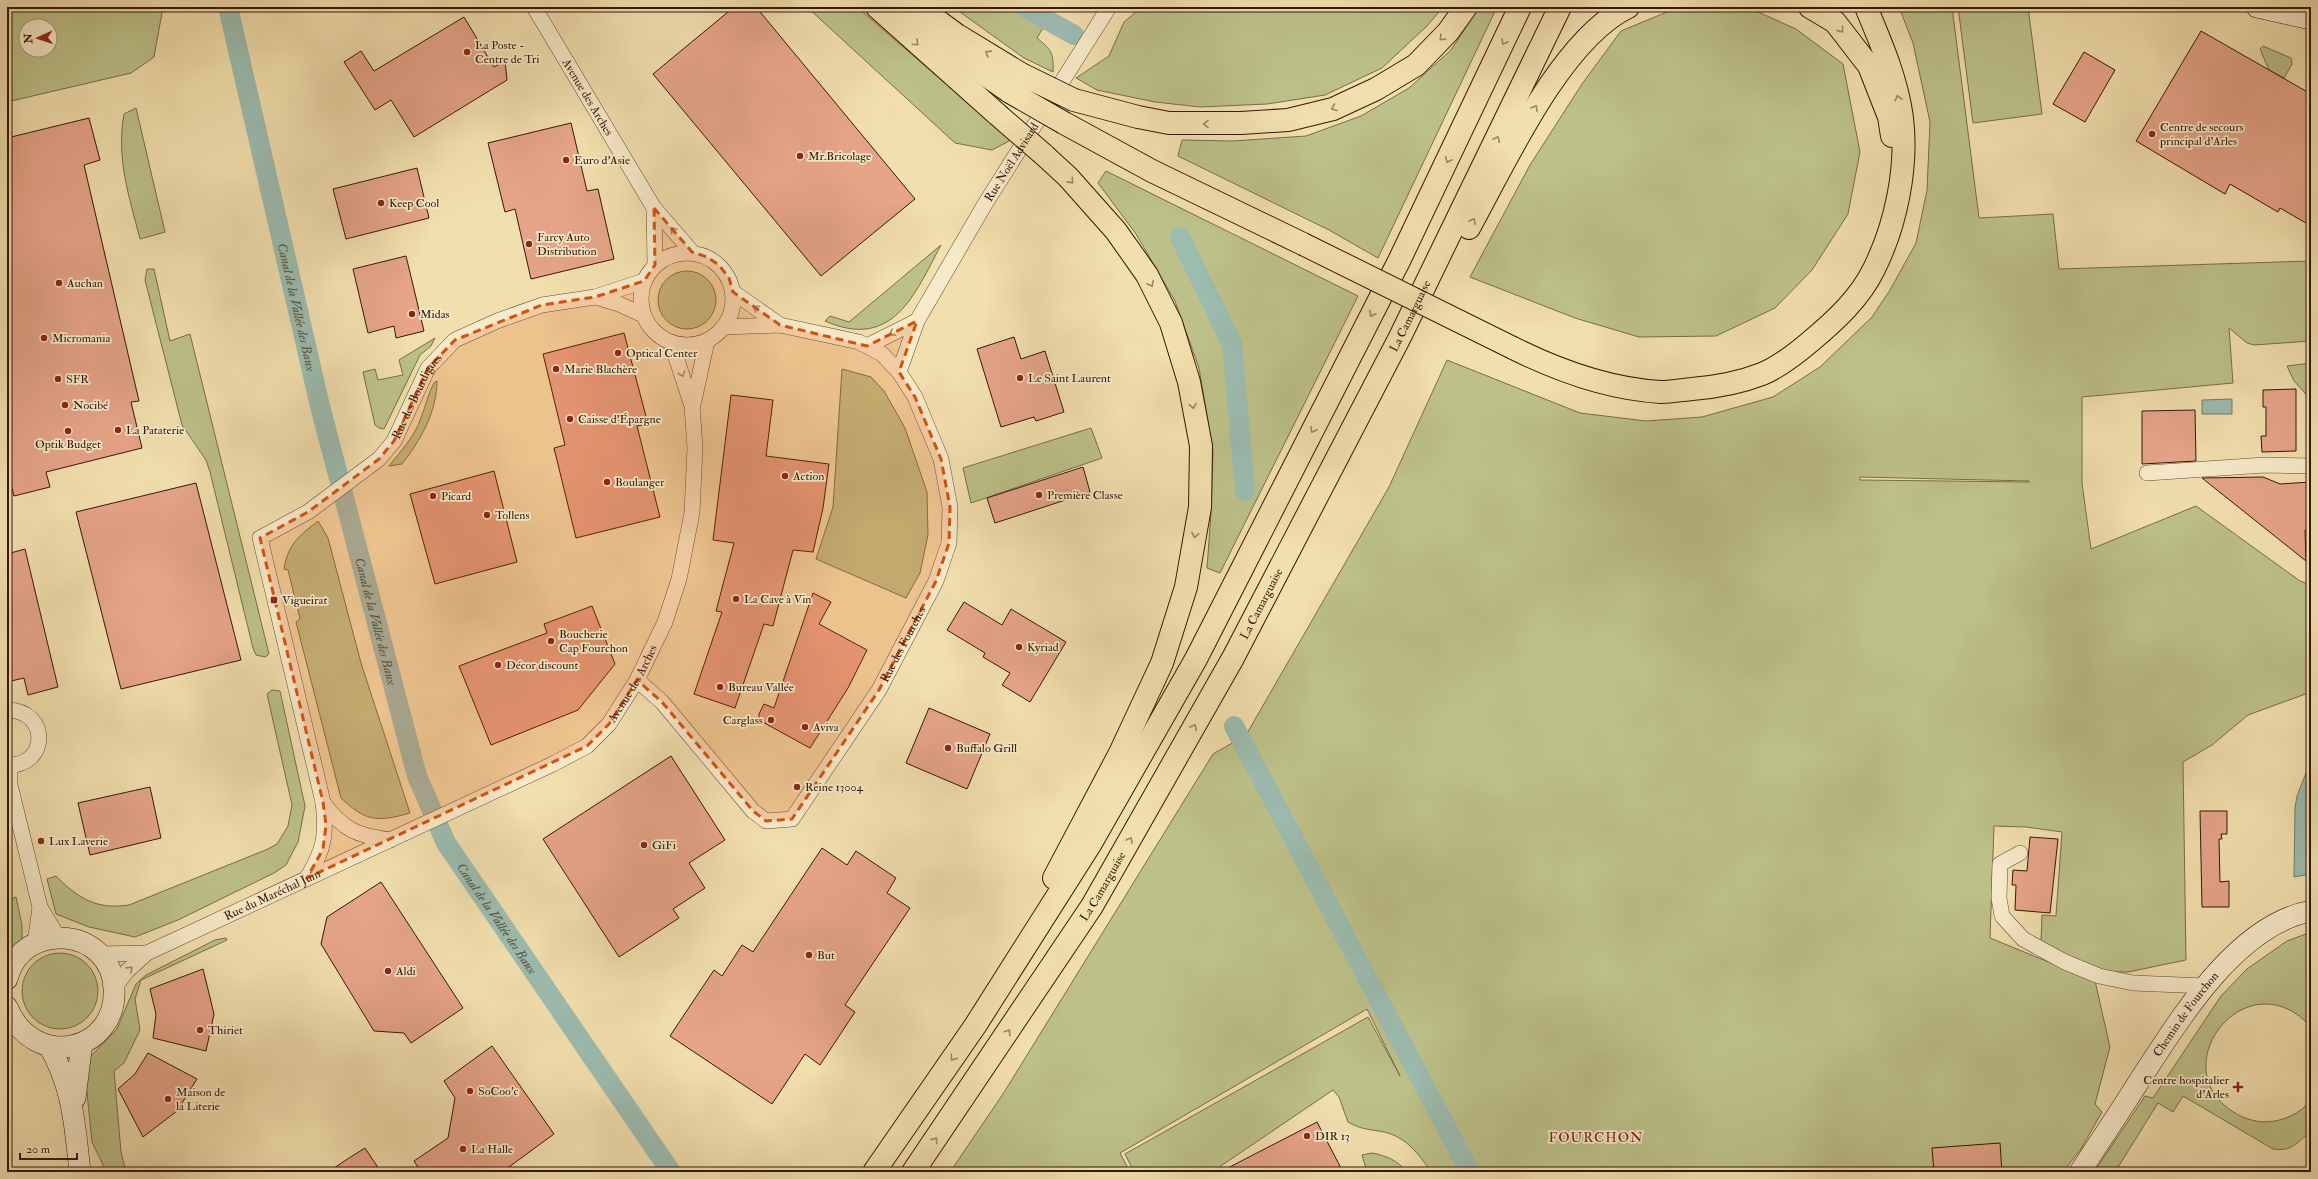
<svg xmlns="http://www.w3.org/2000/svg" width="2318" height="1179" font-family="'IM FELL Double Pica',serif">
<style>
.green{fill:#bdc189;stroke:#796c48;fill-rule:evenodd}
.water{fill:#9cbcb0;stroke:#737a6c}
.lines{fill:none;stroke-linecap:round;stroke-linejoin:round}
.canal{stroke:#9cbcb0;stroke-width:20}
.building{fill:#e6a489;stroke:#351707}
.street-casing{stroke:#644931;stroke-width:16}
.secondary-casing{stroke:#351707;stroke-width:22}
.highway-casing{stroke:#351707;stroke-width:24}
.street{stroke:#f7eaca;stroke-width:15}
.secondary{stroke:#f7eaca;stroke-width:21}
.highway{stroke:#f2dfae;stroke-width:22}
.highway-bridge-casing{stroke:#351707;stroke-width:24;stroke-linecap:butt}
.highway-bridge{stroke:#f2dfae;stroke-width:22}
.oneway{stroke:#9d8563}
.oneway2{stroke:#a08b72}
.marked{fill:#d6520c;fill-opacity:0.2;stroke:#d6520c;stroke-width:3;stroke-dasharray:8 5;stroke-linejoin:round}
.poi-dot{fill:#8f2418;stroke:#f7eaca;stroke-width:1.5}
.labels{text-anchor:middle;stroke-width:3.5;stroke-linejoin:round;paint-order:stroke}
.poi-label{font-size:12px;fill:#351707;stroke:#f7eaca;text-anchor:start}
.street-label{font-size:12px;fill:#351707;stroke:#f7eaca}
.water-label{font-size:13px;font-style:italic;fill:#595142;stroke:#f7eaca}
.quarter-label{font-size:14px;letter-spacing:1px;fill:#7a1f14;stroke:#f7eaca}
</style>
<rect width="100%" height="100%" fill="#f2dfae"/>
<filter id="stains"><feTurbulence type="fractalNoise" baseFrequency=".005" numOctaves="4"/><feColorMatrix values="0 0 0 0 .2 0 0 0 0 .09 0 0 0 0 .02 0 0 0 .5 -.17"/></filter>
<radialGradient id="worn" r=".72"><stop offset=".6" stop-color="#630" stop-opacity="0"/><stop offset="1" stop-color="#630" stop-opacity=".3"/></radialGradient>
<path class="green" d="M7,7H163L154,57L131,73L7,102ZM26,26H50V50H26Z
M807,7H857L1011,140L992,150L955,143Z
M953,7H1058L1053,11L1037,38C1051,50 1054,52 1053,72L1024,58Z
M1142,7H1443L1427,26L1382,68L1325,95L1267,104L1200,107L1155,102L1097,90L1076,78L1109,56L1124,22Z
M1479,7H1497L1378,258L1329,230L1178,156L1182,140L1233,141L1306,136L1361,116L1409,88L1451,50Z
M1679,7H1747L1796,29L1843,64L1860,152L1848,214L1812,270L1775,308L1716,336L1639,337L1575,318L1470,277L1530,165L1582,84L1621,31Z
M1899,7H1952L1979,218L2053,214L2059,269L2311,261V341L2254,345L2247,343L2229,328L2233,383L2082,397V483L2091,549L2196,506L2300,581L2311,585V692L2248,715L2212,745L2183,762L2186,960L2128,972H2093L2041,941L2042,915L2056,916L2062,832L2026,827L1994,826L1990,938L2095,981L2110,1047L2095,1104L2102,1112L2081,1149L2063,1172H1431C1419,1154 1406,1137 1384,1132C1369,1129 1362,1130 1348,1122L1339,1097L1333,1090L1212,1172H1134L1125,1154L1368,1017L1400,1076L1367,1009L1120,1153L1130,1172H950L1003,1094L1213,754L1246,735L1389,487L1447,360L1580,413L1646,421L1702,417L1773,397L1820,367L1872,317L1890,290L1916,243L1927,190L1930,122L1913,43ZM1860,477L2029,481V482L1860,480Z
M1958,7H2028L2042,114L1973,123Z
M2263,46L2291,58L2292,64L2284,78L2269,70L2260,49Z
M136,108L165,232L140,239C129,196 116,158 124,114Z
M1106,171L1358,296L1220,573L1207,568L1211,513L1213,452L1199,368L1175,301L1136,234L1098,183Z
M941,245C915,294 893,351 825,321L830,316L849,322Z
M147,269H154L170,341L190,334L269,654L265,657L256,655L253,648L210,472L206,460L182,425L145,280Z
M658 300a29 29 0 1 1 58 0a29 29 0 1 1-58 0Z
M435,338L431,346L420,355L384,429L379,428L375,425L363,372L375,369L378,380L403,375L399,360Z
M2311,363V457H2309L2310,411L2306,394L2294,381L2287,366Z
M842,369L871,377L884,391L905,428L927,492L928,535L920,573L906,598L816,559L833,507Z
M437,381C437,412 420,441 402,464L389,466C401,451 415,436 421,418C426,405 428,394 434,383Z
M1091,428L1102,458L971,503L963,468Z
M318,521L328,538L361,663L410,813C378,822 366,822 341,798L296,622L300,619L288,570L284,569C288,544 299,536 318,521Z
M272,690L280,691L305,806L298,842L286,865L274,873L178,920L135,937L89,927L56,914L47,879L56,876C78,898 96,910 129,905L268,849L277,844L288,826L292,805L267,694Z
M16,897L22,925V946L7,954V903L9,900Z
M2311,932V1027C2251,960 2169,1056 2224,1105C2236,1115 2248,1121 2264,1122C2281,1122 2302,1114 2311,1099V1132C2296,1142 2293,1152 2273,1149L2183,1096L2173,1112L2158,1103L2115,1172H2094L2145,1096L2153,1098L2221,996L2247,969L2287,941Z
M226,938L227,940L141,980L135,999L140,1030L124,1063L114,1071L121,1152L126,1172H104L103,1165L92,1142L85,1073L87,1060L117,1029L136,984L146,975L215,940Z
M22 991a38 38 0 1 1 76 0a38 38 0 1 1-76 0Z
M1372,1153C1387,1156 1397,1160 1407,1172H1367L1362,1155Z"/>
<path class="water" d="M2232,399V414H2202V400Z
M2311,760V874L2294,877L2295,808L2297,796Z"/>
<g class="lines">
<g class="canal">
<path id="s1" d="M228,7L320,406L417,776L446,843L671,1172"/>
<path d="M1024,7L1074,35"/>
<path d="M1180,237L1232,344L1245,491"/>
<path d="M1234,726L1470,1172"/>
</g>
</g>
<path class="building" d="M734,7H756L915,199L821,276L653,74Z
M464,17L494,67L505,61L507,80L414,137L391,100L375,110L344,62L361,51L374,71Z
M2201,31L2311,94V226L2280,208L2278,212L2230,184L2225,194L2136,141Z
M2084,52L2115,70L2085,122L2053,104Z
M89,118L100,160L84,165L139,401L131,402L142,448L46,472L50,487L14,496L10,480L7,481V138Z
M571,123L587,191L598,189L614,259L531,279L515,209L505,212L488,143Z
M417,168L429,218L346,239L333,189Z
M406,256L424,331L396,338L394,326L368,333L353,269Z
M624,333L648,424L637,426L660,517L576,538L554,448L565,445L543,354Z
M1014,337L1021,359L1045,351L1064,412L1036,421L1034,417L1001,427L977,349Z
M2296,389V451L2262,452L2261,436H2266V407H2263V390Z
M731,395L773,400L766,456L829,464L823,508L813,552L793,550L773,626L764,624L735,708L694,694L722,612L716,611L734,543L713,540Z
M2195,410L2196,461L2142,464V411Z
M1083,467L1090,492L995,523L987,498Z
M494,471L517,562L435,584L410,494Z
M2263,477L2280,484L2311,482V530H2305L2306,561L2202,478Z
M196,483L241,660L121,689L76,512Z
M25,549L58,687L28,695L24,678L7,682V623H11L7,608V554Z
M813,593L831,602L819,624L867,650L848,688L810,748L759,720V714L764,704L774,708Z
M964,602L1002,625L1011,609L1066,642L1030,702L1002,685L1010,673L983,657L985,653L947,630Z
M592,606L615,664L578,710L491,745L459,666L547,633L544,624Z
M929,708L990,734L967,789L906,763Z
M671,756L725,840L689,863L705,888L673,909L679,918L619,957L543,839Z
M150,787L161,838L90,855L78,803Z
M2200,811H2227V834H2221L2222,839H2219L2220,882L2229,881V907H2202Z
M2030,837L2058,839L2050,913L2015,910L2016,885H2012L2013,870L2027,871Z
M822,848L847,865L856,851L896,878L887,893L910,908L845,1005L855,1012L820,1065L805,1054L772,1104L670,1036L714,970L722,976L742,945L753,952Z
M381,882L463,1008L411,1043L404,1033L374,1031L321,944L327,917Z
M203,969L214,1014L206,1051L153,1038L156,1014L150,989Z
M492,1046L554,1134L502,1172H421L414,1161L448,1138L455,1098L444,1081Z
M148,1053L197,1079L177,1111L143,1137L118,1089L135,1074Z
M1317,1122L1343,1172H1220Z
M2000,1143L2002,1172H1934L1932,1148Z
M365,1148L381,1172H328L349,1158Z"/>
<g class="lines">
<defs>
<g id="street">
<path id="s2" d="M534,7L654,208L692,252"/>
<path d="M654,208L655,265"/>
<circle cx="687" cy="299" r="46"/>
<path d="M733,292L780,325"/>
<path d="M596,297L619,304L643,315"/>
<path d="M867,346L917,321"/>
<path id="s3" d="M899,372L917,321L985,204L1109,7"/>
<path d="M693,405L707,341"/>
<path d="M2147,473L2265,465L2311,466"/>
<path id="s4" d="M637,680L662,702L753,811L766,821L792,819L879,690L936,581L949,543L950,507L941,459L915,397L899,372L882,354L859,342L780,325L724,327"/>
<path d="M7,710C50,710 49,767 7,765"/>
<path d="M10,766V785L40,907L58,937"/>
<path d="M323,803C345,831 356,835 390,840"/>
<path d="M2020,853L2000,864L1999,898L2002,916L2023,939L2065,962L2099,976L2133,983L2205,986"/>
<path id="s5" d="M307,878C324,850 327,835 323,802L260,538L308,512L379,459L394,441L428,368L455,340L497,321L542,305L595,297L644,281"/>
<path d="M35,943L40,907"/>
<path d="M100,954L147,953"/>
<path id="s6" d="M115,987L127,971L147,953L553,764L587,746L609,724L637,680L665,622L679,579L692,513L695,448L692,406L671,342"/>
</g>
<g id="secondary">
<path d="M2257,7L2311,19"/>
<path d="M7,979C22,919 111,927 114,988C118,1052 34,1072 7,1007"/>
<path d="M49,1046C73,1087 75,1126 80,1172"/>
<path d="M75,1098L82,1043"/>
<path id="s7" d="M2080,1172C2100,1141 2121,1110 2141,1078C2180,1019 2236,925 2311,911"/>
</g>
<g id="highway">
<path d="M877,7L998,115"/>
<path d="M919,7L957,35L1021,74"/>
<path d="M1810,7L1835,22L1869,66L1889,117L1892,136"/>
<path d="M907,17L949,50L1010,92"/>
<path d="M1074,100L1138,117L1169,123H1241L1288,120L1333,109L1376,89L1416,65L1448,32L1466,7"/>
<path d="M1064,123L1152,171L1303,244"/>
<path d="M1043,154L1068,177L1116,231L1147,275L1171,323L1189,382L1201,446L1200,507L1186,587L1162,663L1120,753L1054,878"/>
<path d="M1469,228C1505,163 1560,40 1628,7"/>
<path d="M1513,348C1559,371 1609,389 1661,392C1671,392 1682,390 1692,389C1716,387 1739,383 1762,374C1779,367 1797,353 1811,341C1835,321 1860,298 1874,269C1896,225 1908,167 1902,118C1897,79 1881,43 1866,7"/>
<path d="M874,1172L975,1026L1091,843L1196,659L1399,261L1520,7"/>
<path id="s8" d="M913,1172L1092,906L1233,658L1400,337L1560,7"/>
</g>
</defs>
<use href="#street" class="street-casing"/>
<use href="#secondary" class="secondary-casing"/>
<use href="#highway" class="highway-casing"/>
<use href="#street" class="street"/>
<use href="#secondary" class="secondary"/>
<use href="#highway" class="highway"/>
<defs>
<path id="highway-bridge" d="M1021,74L1074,100
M1010,92L1064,123
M998,115L1043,154
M1303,244L1513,348"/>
</defs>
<use href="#highway-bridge" class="highway-bridge-casing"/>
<use href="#highway-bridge" class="highway-bridge"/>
</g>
<defs><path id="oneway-chevron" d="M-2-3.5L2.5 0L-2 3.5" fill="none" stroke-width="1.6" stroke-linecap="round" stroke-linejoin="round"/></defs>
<g class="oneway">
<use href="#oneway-chevron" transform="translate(1841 30) rotate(52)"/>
<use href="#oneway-chevron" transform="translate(1442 38) rotate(135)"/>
<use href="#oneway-chevron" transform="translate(1504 42) rotate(116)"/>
<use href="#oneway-chevron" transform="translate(916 43) rotate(43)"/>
<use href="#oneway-chevron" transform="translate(988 53) rotate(-148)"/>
<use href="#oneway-chevron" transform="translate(1898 98) rotate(-103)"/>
<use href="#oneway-chevron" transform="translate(1334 108) rotate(159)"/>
<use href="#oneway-chevron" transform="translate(1535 108) rotate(-61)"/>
<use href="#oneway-chevron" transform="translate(1206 124) rotate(179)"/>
<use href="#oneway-chevron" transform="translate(1497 139) rotate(-64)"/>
<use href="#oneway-chevron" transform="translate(1448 160) rotate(116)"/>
<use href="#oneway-chevron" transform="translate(1071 181) rotate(48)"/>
<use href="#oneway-chevron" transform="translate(1473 221) rotate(-61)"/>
<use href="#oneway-chevron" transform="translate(1151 284) rotate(63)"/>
<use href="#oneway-chevron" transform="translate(1372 314) rotate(117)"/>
<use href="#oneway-chevron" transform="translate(1193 406) rotate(79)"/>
<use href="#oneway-chevron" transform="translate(1313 430) rotate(117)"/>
<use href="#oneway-chevron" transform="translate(1195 535) rotate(100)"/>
<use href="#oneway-chevron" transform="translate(1194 727) rotate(-61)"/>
<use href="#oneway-chevron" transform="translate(1130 840) rotate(-61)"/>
<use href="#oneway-chevron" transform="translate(1008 1032) rotate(-56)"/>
<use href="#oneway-chevron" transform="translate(953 1058) rotate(125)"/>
<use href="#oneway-chevron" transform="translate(935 1140) rotate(-55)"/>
</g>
<g class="oneway2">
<use href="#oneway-chevron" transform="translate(673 230) rotate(-131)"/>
<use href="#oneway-chevron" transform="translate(756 308) rotate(-145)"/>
<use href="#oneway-chevron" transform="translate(892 333) rotate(154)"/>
<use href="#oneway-chevron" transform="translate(682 374) rotate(71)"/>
<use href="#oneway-chevron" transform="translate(130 969) rotate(-44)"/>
</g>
<path class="marked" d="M654,208L692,252L707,257L719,265L729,278L733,292L780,325L867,346L917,321L899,372L915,397L941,459L950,507L949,543L936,581L879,690L792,819L766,821L753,811L662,702L637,680L609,724L587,746L307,878L323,849L326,825L323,802L260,538L308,512L379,459L394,441L428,368L455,340L542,305L595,297L644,281L655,265Z"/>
<g class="poi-dot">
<circle cx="467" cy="52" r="4"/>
<circle cx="2152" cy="134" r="4"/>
<circle cx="800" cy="156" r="4"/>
<circle cx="566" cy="160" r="4"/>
<circle cx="381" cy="203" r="4"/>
<circle cx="529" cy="244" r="4"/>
<circle cx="59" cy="283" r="4"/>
<circle cx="412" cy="314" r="4"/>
<circle cx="44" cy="338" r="4"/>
<circle cx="618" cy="353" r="4"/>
<circle cx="556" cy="369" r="4"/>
<circle cx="1020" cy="378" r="4"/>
<circle cx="58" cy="379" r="4"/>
<circle cx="65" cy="405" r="4"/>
<circle cx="570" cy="419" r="4"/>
<circle cx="118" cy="430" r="4"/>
<circle cx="68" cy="431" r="4"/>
<circle cx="785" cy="476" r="4"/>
<circle cx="607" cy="482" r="4"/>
<circle cx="1039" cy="495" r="4"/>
<circle cx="433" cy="496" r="4"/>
<circle cx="487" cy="515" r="4"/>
<circle cx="736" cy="599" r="4"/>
<rect x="270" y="596" width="8" height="8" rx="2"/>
<circle cx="551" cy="641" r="4"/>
<circle cx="1019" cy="647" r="4"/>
<circle cx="498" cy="665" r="4"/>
<circle cx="720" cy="687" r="4"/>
<circle cx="771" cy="720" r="4"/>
<circle cx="805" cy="727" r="4"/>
<circle cx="948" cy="748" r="4"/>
<circle cx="797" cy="787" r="4"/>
<circle cx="41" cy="841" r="4"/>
<circle cx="644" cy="845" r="4"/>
<circle cx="809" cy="955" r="4"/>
<circle cx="388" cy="971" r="4"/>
<circle cx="200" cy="1030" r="4"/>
<path d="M2236 1081h4v4h4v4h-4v4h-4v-4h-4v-4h4z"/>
<circle cx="470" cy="1091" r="4"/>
<circle cx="168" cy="1099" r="4"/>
<circle cx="1307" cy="1136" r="4"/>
<circle cx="463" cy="1149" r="4"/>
</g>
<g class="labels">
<g class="poi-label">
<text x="475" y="49">La Poste -<tspan x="475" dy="14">Centre de Tri</tspan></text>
<text x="2160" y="131">Centre de secours<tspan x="2160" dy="14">principal d'Arles</tspan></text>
<text x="808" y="160">Mr.Bricolage</text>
<text x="574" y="164">Euro d'Asie</text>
<text x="389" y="207">Keep Cool</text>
<text x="537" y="241">Farcy Auto<tspan x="537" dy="14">Distribution</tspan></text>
<text x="67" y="287">Auchan</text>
<text x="420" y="318">Midas</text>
<text x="52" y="342">Micromania</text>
<text x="626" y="357">Optical Center</text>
<text x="564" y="373">Marie Blachère</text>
<text x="1028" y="382">Le Saint Laurent</text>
<text x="66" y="383">SFR</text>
<text x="73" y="409">Nocibé</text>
<text x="578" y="423">Caisse d'Épargne</text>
<text x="126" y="434">La Pataterie</text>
<text x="68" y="448" text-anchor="middle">Optik Budget</text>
<text x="793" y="480">Action</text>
<text x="615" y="486">Boulanger</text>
<text x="1047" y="499">Première Classe</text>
<text x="441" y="500">Picard</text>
<text x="495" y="519">Tollens</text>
<text x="744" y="603">La Cave à Vin</text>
<text x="282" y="604">Vigueirat</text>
<text x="559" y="638">Boucherie<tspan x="559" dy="14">Cap Fourchon</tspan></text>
<text x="1027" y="651">Kyriad</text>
<text x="506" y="669">Décor discount</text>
<text x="728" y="691">Bureau Vallée</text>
<text x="763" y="724" text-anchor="end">Carglass</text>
<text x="813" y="731">Aviva</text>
<text x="956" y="752">Buffalo Grill</text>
<text x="805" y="791">Reine 13004</text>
<text x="49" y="845">Lux Laverie</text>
<text x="652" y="849">GiFi</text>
<text x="817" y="959">But</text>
<text x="396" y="975">Aldi</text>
<text x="208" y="1034">Thiriet</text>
<text x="2229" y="1084" text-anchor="end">Centre hospitalier<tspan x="2229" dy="14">d'Arles</tspan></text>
<text x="478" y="1095">SoCoo'c</text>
<text x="176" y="1096">Maison de<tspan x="176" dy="14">la Literie</tspan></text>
<text x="1315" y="1140">DIR 13</text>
<text x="471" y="1153">La Halle</text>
</g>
<g class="street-label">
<text dy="4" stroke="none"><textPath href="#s2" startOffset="105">Avenue des Arches</textPath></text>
<text dy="4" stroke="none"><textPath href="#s3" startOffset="239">Rue Noël Advisard</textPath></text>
<text dy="4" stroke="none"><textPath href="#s8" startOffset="991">La Camarguaise</textPath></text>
<text dy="4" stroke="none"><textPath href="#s5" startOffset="568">Rue des Bourdigues</textPath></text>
<text dy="4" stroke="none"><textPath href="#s8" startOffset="667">La Camarguaise</textPath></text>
<text dy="4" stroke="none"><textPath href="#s4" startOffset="425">Rue des Fourches</textPath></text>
<text dy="4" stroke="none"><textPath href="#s6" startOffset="611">Avenue des Arches</textPath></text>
<text dy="4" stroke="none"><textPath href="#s8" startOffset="343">La Camarguaise</textPath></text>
<text dy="4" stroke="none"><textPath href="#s6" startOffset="185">Rue du Maréchal Juin</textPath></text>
<text dy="4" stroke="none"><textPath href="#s7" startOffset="190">Chemin de Fourchon</textPath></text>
</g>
<g class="water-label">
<text dy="5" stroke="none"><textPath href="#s1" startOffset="308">Canal de la Vallée des Baux</textPath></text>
<text dy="5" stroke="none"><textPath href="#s1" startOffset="632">Canal de la Vallée des Baux</textPath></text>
<text dy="5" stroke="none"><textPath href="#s1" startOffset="956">Canal de la Vallée des Baux</textPath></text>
</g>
<g class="quarter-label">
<text x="1596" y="1142">FOURCHON</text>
</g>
</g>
<rect width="2318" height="1179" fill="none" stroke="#f2dfae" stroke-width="24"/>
<rect x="8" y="8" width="2302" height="1163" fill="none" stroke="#351707" stroke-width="2"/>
<rect x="12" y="12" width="2294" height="1155" fill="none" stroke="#351707"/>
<g transform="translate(38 38) rotate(267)"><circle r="19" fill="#f7eaca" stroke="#a9967c"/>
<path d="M0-3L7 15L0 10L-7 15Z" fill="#8f2418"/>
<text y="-6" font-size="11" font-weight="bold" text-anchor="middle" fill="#351707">N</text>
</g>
<path d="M20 1153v6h57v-6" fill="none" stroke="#351707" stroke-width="2"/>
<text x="26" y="1153" font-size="12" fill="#351707" stroke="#f7eaca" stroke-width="3" paint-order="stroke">20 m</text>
<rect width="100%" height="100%" filter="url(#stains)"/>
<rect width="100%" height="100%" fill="url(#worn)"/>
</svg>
